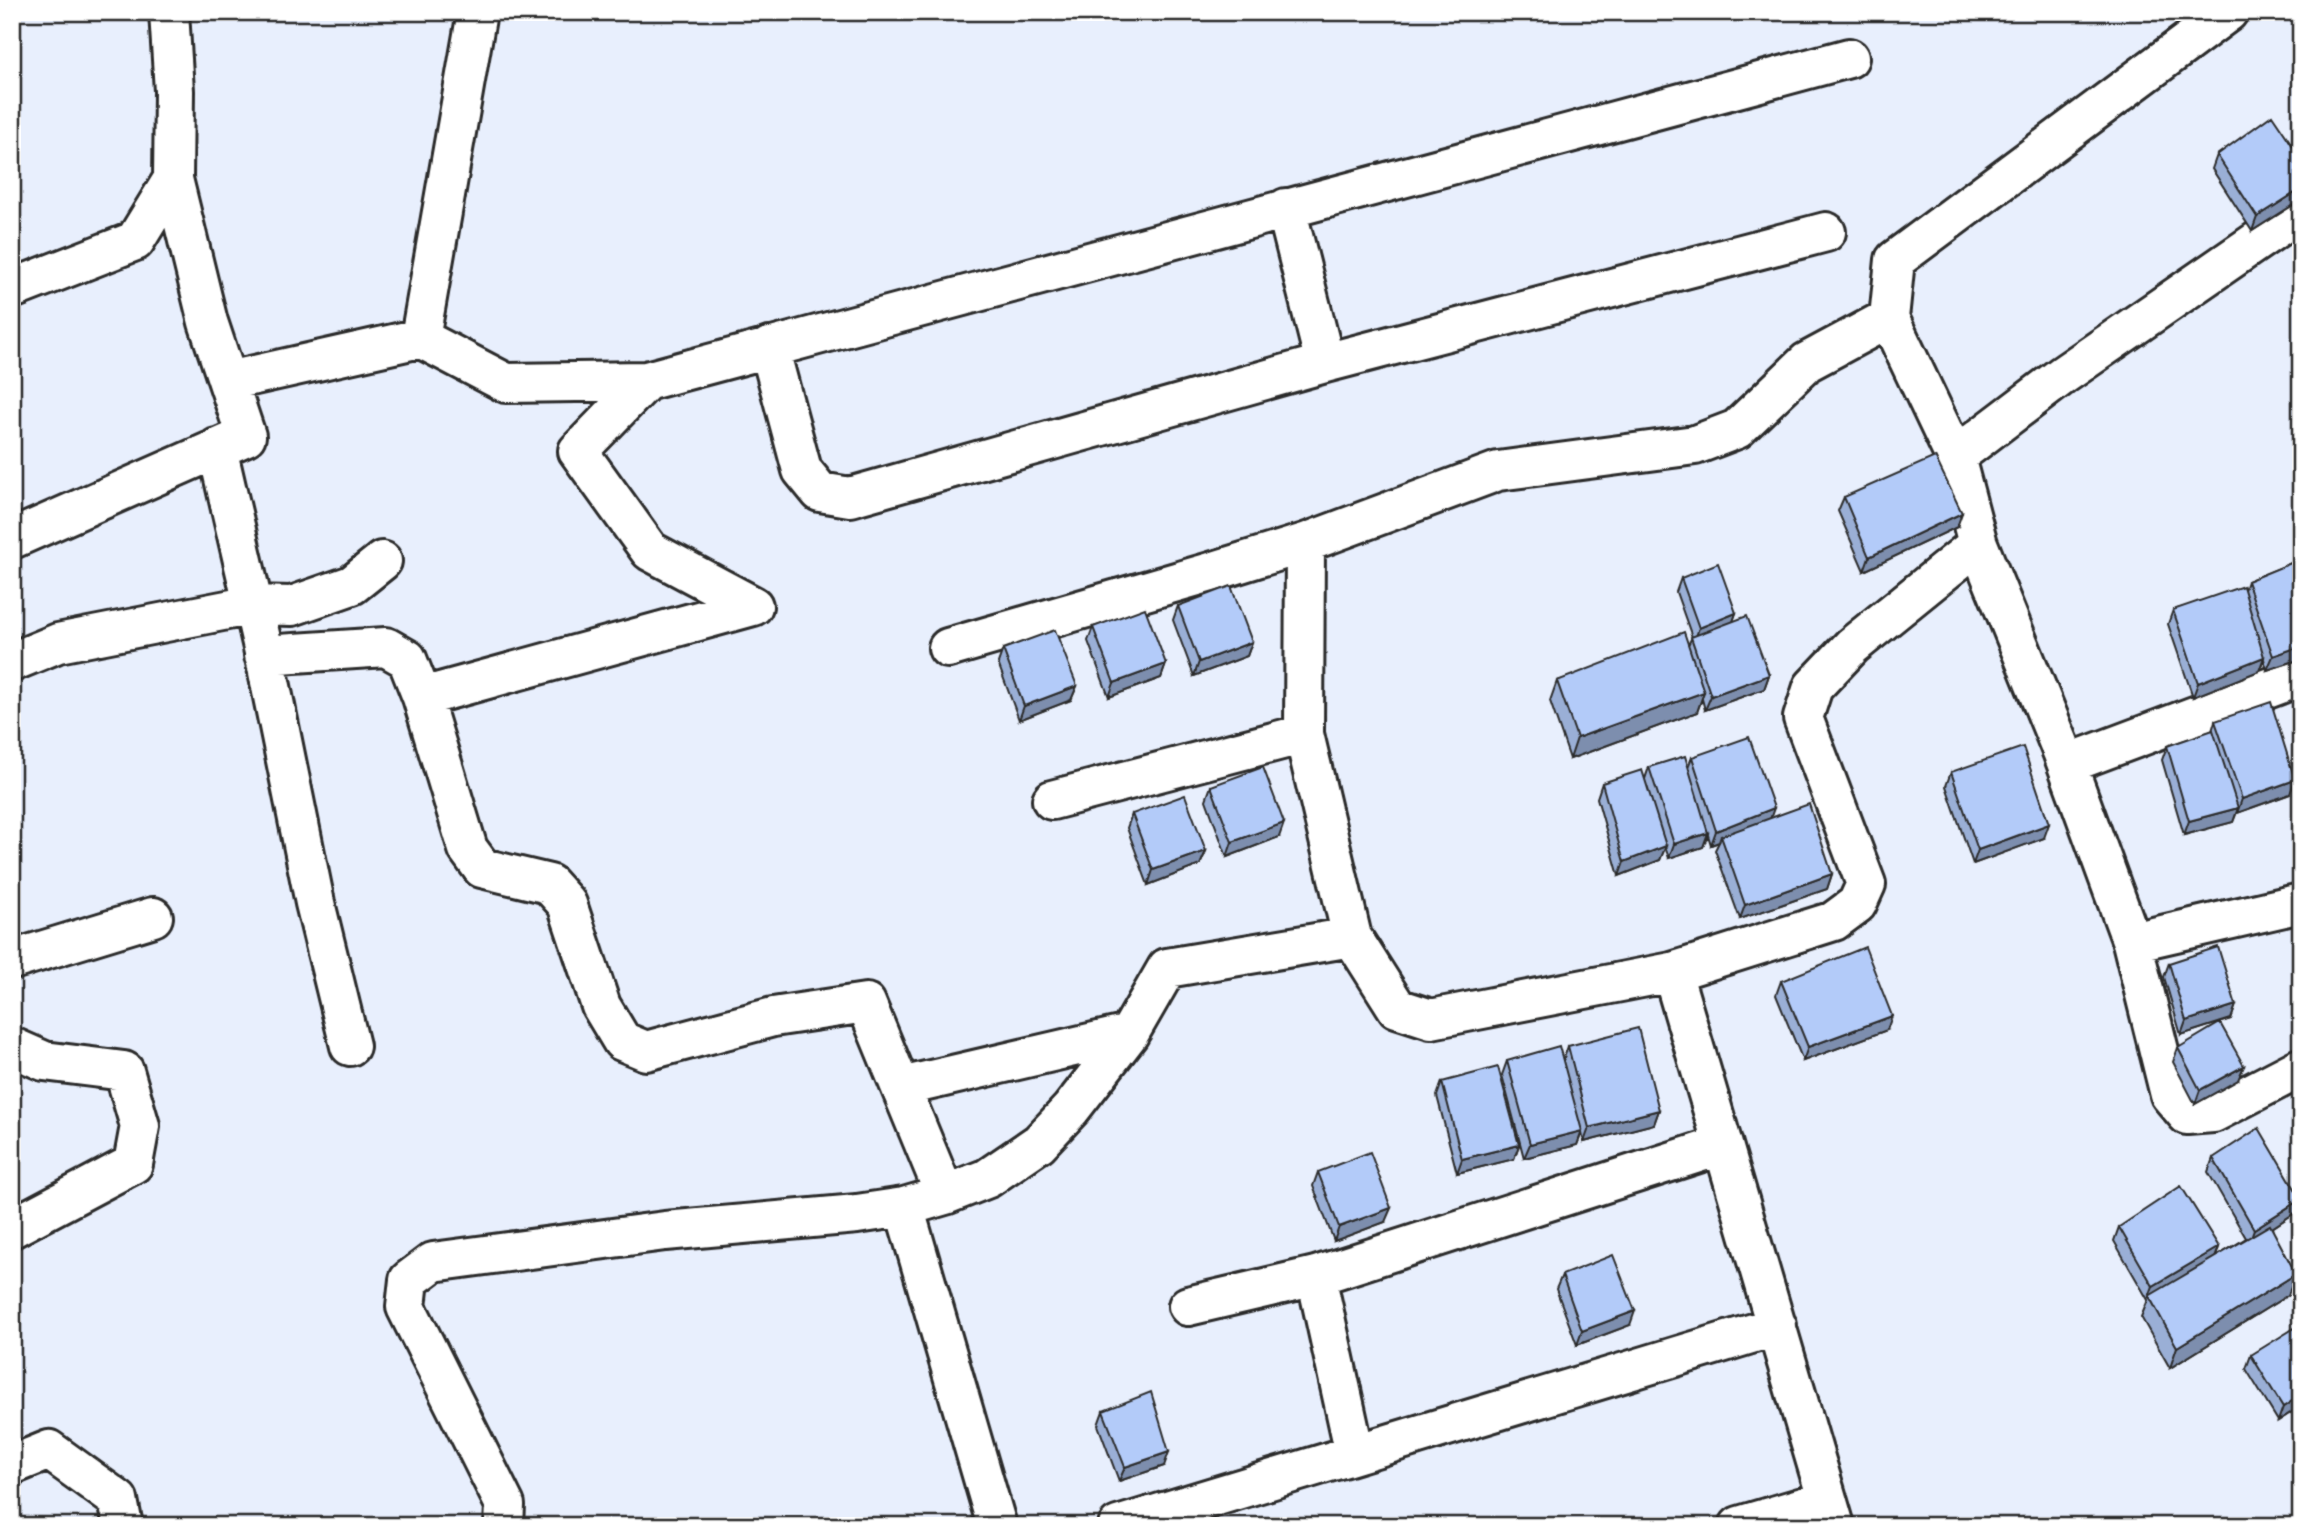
<svg xmlns="http://www.w3.org/2000/svg" width="2313" height="1538" font-family="'Indie Flower',sans-serif">
<style>
.lines{fill:none;stroke-linecap:round;stroke-linejoin:round}
.minor-casing{stroke:#2b2b2b;stroke-width:44}
.minor{stroke:#fff;stroke-width:38}
.wall{fill:#9aafd6;stroke:#2b2b2b;stroke-width:2}
.shaded-wall{fill:#7d8eae;stroke:#2b2b2b;stroke-width:2}
.building{fill:#b3cbf9;stroke:#2b2b2b;stroke-width:2}
</style>
<rect width="100%" height="100%" fill="#e8effd"/>
<filter id="ink" filterUnits="userSpaceOnUse"><feTurbulence type="fractalNoise" baseFrequency=".0143" numOctaves="2"/><feDisplacementMap in="SourceGraphic" scale="14" xChannelSelector="R" yChannelSelector="G"/><feConvolveMatrix kernelMatrix="1 2 1 2 8 2 1 2 1" color-interpolation-filters="sRGB"/></filter>
<g filter="url(#ink)">
<g class="lines">
<defs>
<path id="minor" d="M2228,12L1895,260L1889,318L1955,457L1978,544L2062,751L2132,942L2170,1095L2187,1115L2213,1113L2300,1068L2301,1070
M1286,208L1325,363
M12,289L135,241L173,179
M420,338L506,383L646,381L1849,58
M769,347L802,470L820,492L850,497L1325,363L1826,232
M228,381L420,338L477,12
M217,448L264,652L315,903L350,1046
M1955,457L2063,375L2301,211
M12,539L246,436L208,322L173,179L174,91L169,12
M1305,543L1304,734L1352,937L1397,1008L1431,1019L1672,972L1835,1526
M948,648L1211,572L1305,543L1498,471L1695,445L1737,429L1807,362L1889,318
M264,655L386,647L407,659L422,697L468,849L482,868L549,884L567,904L601,1006L622,1041L646,1051L773,1017L866,1003L945,1195
M12,662L58,643L253,605L292,606L352,585L382,561
M422,697L753,606L650,551L578,451L646,381
M2067,764L2301,676
M1052,800L1304,734
M2132,942L2301,903
M12,960L153,917
M1672,972L1834,921L1857,904L1866,884L1803,718L1813,687L1852,646L1978,544
M12,1047L44,1061L124,1071L140,1126L133,1164L12,1228
M901,1087L1129,1034
M904,1207L997,1526
M1316,1276L1355,1454
M1188,1306L1316,1276L1723,1145
M12,1465L49,1450L118,1500L123,1526
M504,1526L505,1505L406,1307L409,1280L433,1262L665,1231L857,1214L904,1207L945,1195L988,1178L1039,1143L1071,1109L1129,1034L1167,968L1352,937
M1118,1526L1777,1326
M1739,1526L1827,1500"/>
</defs>
<use href="#minor" class="minor-casing"/>
<use href="#minor" class="minor"/>
</g>
<path class="wall" d="M2217,155L2301,158V200L2252,231L2212,169Z
M1844,497L1957,527L1864,571L1838,511Z
M2301,559V659L2267,670L2264,659L2259,671L2193,697L2168,624L2173,610L2244,590L2247,581Z
M1681,578L1736,613L1733,621L1769,675L1764,689L1705,710L1702,699L1697,712L1570,759L1550,701L1557,681L1688,645L1692,637L1676,592Z
M1178,606L1252,642L1247,656L1194,676L1173,620Z
M1093,627L1166,664L1161,678L1109,697L1088,641Z
M1003,649L1077,686L1071,700L1019,720L998,663Z
M2215,721L2290,794L2237,813V812L2233,822L2184,835L2162,760L2167,746L2212,731Z
M1692,757L1770,818L1832,874L1827,889L1740,919L1715,850L1719,842L1711,845L1708,835L1703,847L1669,858L1665,847L1660,860L1619,876L1597,798L1602,783L1645,779L1649,767H1688Z
M1951,772L2044,838L1973,864L1946,786Z
M1211,786L1279,837L1227,857L1206,800Z
M1132,814L1206,851L1200,865L1148,885L1127,828Z
M2169,963L2236,1005L2231,1019L2181,1035L2164,977Z
M1781,981L1887,1030L1803,1061L1776,995Z
M1568,1046L1659,1110L1654,1124L1584,1142L1582,1133L1577,1145L1524,1158L1502,1075L1507,1061H1563Z
M2178,1048L2238,1080L2195,1104L2173,1062Z
M1442,1082L1519,1145L1514,1159L1457,1173L1437,1096Z
M2213,1158L2296,1212L2272,1228L2288,1295L2170,1368L2141,1317L2148,1300L2114,1241L2119,1227L2219,1247L2216,1257L2246,1238L2208,1172Z
M1318,1172L1385,1222L1334,1241L1313,1186Z
M1562,1275L1630,1325L1577,1345L1556,1289Z
M2251,1355L2301,1406L2278,1421L2246,1369Z
M1103,1411L1164,1466L1119,1481L1098,1425Z"/>
<path class="shaded-wall" d="M2301,189V200L2252,231L2257,217Z
M1962,513L1957,527L1864,571L1869,557Z
M1736,613L1731,627L1694,642L1699,628Z
M1252,642L1247,656L1194,676L1199,662Z
M2301,646V659L2267,670L2273,656Z
M2264,657L2259,671L2193,697L2198,683Z
M1166,664L1161,678L1109,697L1114,683Z
M1769,675L1764,689L1705,710L1711,696Z
M1077,686L1071,700L1019,720L1024,706Z
M1704,692L1697,712L1570,759L1577,738Z
M2295,780L2290,794L2237,813L2242,799Z
M1774,808L1769,822L1721,836L1719,842L1711,845L1716,831Z
M2238,808L2233,822L2184,835L2189,821Z
M1284,823L1279,837L1227,857L1232,842Z
M2049,824L2044,838L1973,864L1978,850Z
M1708,833L1703,847L1669,858L1674,844Z
M1666,846L1660,860L1619,876L1624,862Z
M1206,851L1200,865L1148,885L1153,870Z
M1832,874L1827,889L1740,919L1745,905Z
M2236,1005L2231,1019L2181,1035L2186,1021Z
M1892,1016L1887,1030L1803,1061L1808,1047Z
M2244,1066L2238,1080L2195,1104L2200,1090Z
M1659,1110L1654,1124L1584,1142L1589,1128Z
M1582,1131L1577,1145L1524,1158L1530,1144Z
M1519,1145L1514,1159L1457,1173L1462,1159Z
M2301,1199L2296,1212L2249,1243L2254,1229Z
M1391,1208L1385,1222L1334,1241L1339,1227Z
M2219,1247L2214,1261L2149,1297L2153,1286Z
M2296,1274L2288,1295L2170,1368L2177,1347Z
M1635,1311L1630,1325L1577,1345L1582,1331Z
M2301,1395V1406L2278,1421L2283,1407Z
M1169,1452L1164,1466L1119,1481L1125,1467Z"/>
<path class="building" d="M2272,115L2301,158V189L2257,217L2217,155Z
M1935,457L1962,513L1869,557L1844,497Z
M2301,559V646L2273,656L2247,581Z
M1718,563L1736,613L1699,628L1681,578Z
M1231,586L1252,642L1199,662L1178,606Z
M2243,586L2264,657L2198,683L2173,610Z
M1145,608L1166,664L1114,683L1093,627Z
M1747,616L1769,675L1711,696L1691,637Z
M1055,630L1077,686L1024,706L1003,649Z
M1684,632L1704,692L1577,738L1557,681Z
M2271,702L2295,780L2242,799L2215,721Z
M2213,730L2238,808L2189,821L2167,746Z
M1749,737L1774,808L1716,831L1692,757Z
M2023,747L2049,824L1978,850L1951,772Z
M1685,756L1708,833L1674,844L1649,767Z
M1263,767L1284,823L1232,842L1211,786Z
M1642,770L1666,846L1624,862L1602,783Z
M1185,795L1206,851L1153,870L1132,814Z
M1809,804L1832,874L1745,905L1721,836Z
M1865,947L1892,1016L1808,1047L1781,981Z
M2218,947L2236,1005L2186,1021L2169,963Z
M2220,1023L2244,1066L2200,1090L2178,1048Z
M1638,1028L1659,1110L1589,1128L1568,1046Z
M1559,1046L1582,1131L1530,1144L1507,1061Z
M1498,1067L1519,1145L1462,1159L1442,1082Z
M2259,1128L2301,1199L2254,1229L2213,1158Z
M1370,1152L1391,1208L1339,1227L1318,1172Z
M2181,1186L2219,1247L2153,1286L2119,1227Z
M2270,1225L2296,1274L2177,1347L2149,1296Z
M1613,1255L1635,1311L1582,1331L1562,1275Z
M2301,1324V1395L2283,1407L2251,1355Z
M1151,1392L1169,1452L1125,1467L1103,1411Z"/>
</g>
<rect width="2313" height="1538" fill="none" stroke="#fff" stroke-width="42"/>
<rect x="21" y="21" width="2271" height="1496" fill="none" stroke="#2b2b2b" stroke-width="2.5" filter="url(#ink)"/>
</svg>
